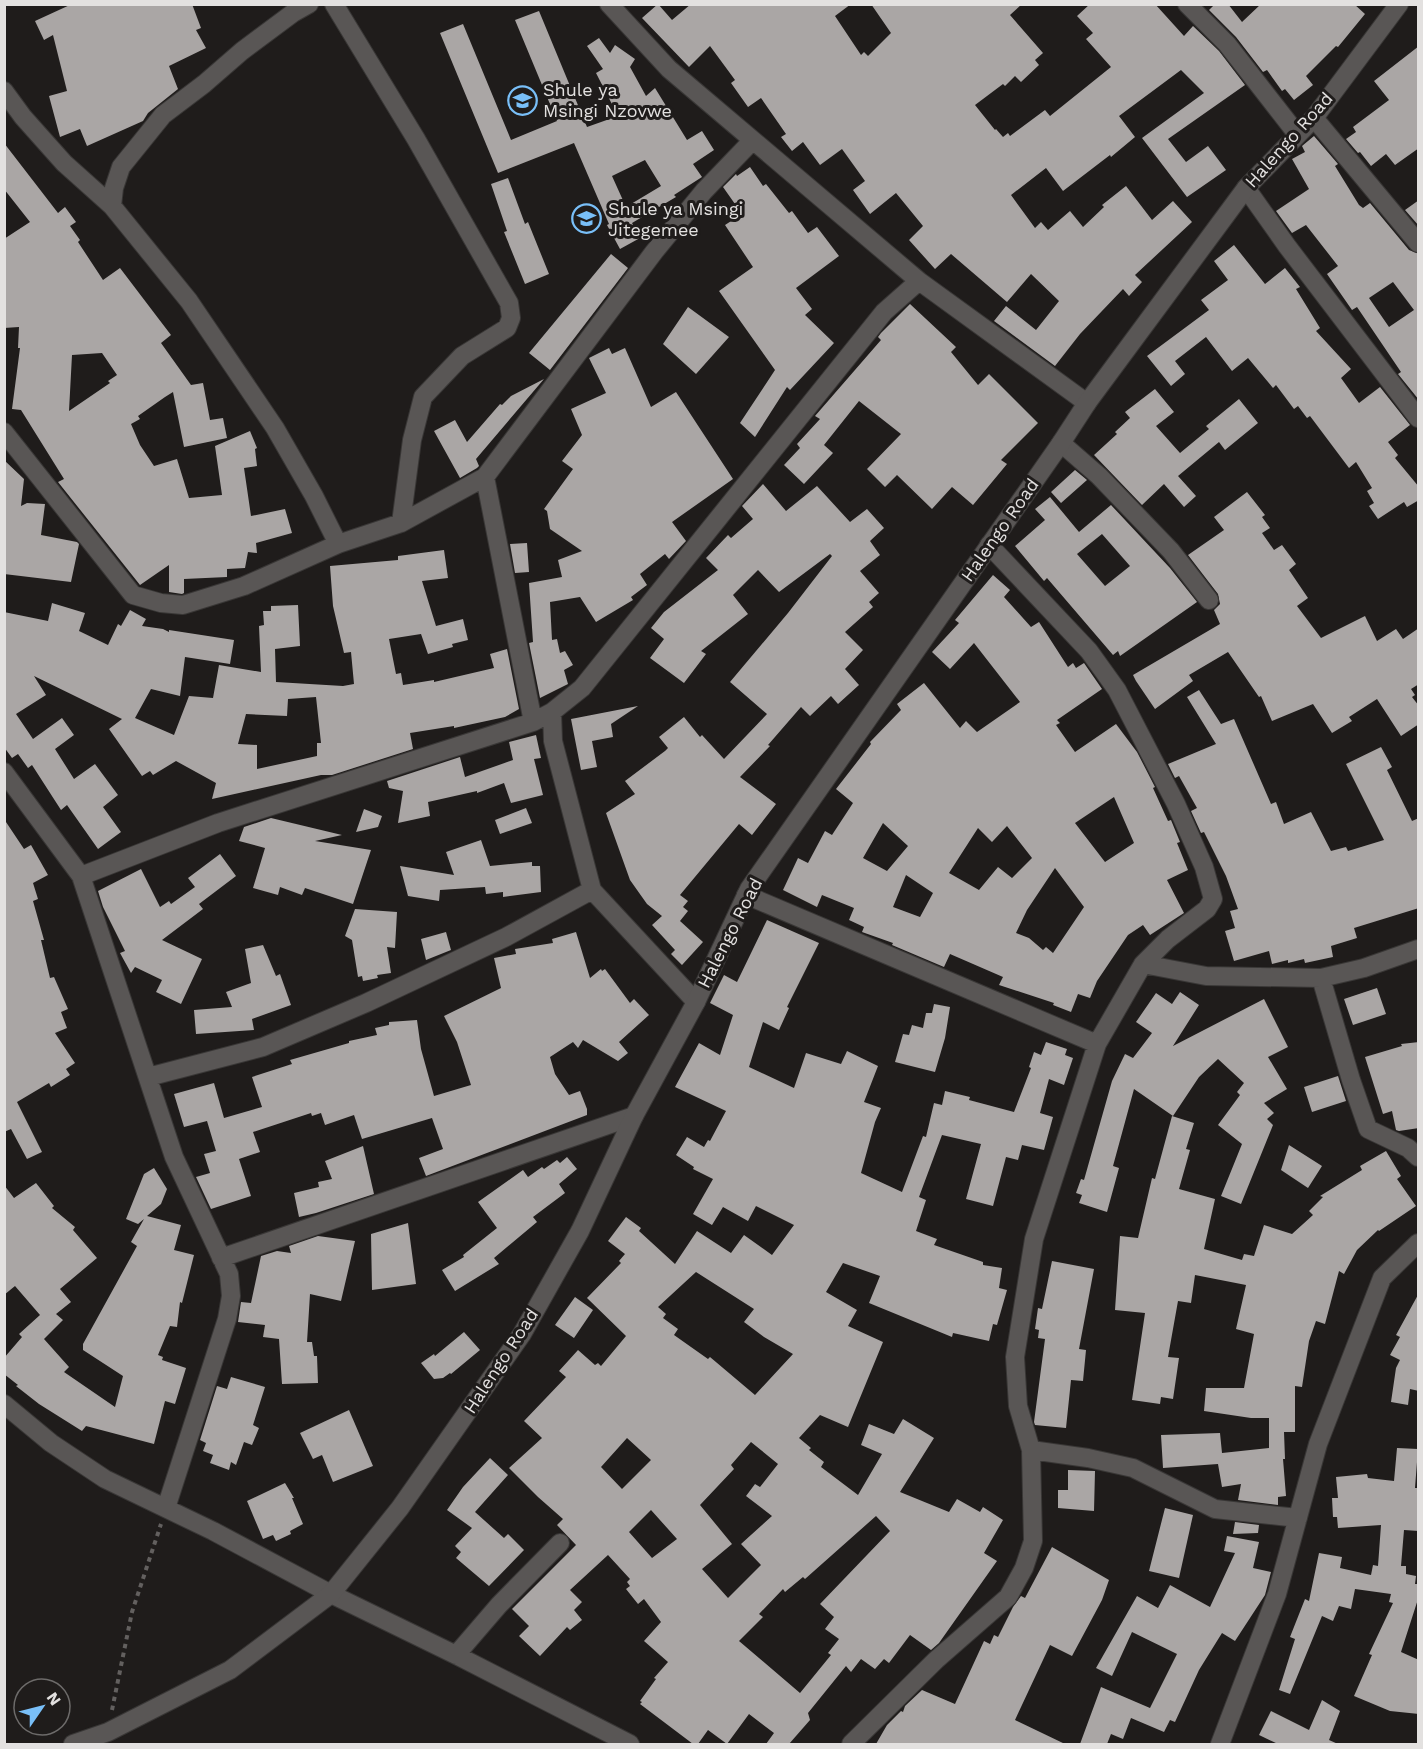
<svg xmlns="http://www.w3.org/2000/svg" width="1423" height="1749" font-family="'Work Sans',sans-serif">
<style>
.building{fill:#aaa6a5;fill-rule:evenodd}
.lines{fill:none;stroke-linecap:round;stroke-linejoin:round}
.minor-casing{stroke:#393736;stroke-width:20}
.tertiary-casing{stroke:#393736;stroke-width:20}
.path{stroke:#63605f;stroke-width:4;stroke-dasharray:4.5 4.5;stroke-linecap:butt}
.minor{stroke:#595655;stroke-width:18}
.tertiary{stroke:#595655;stroke-width:18}
.labels{text-anchor:middle;stroke-width:6;stroke-linejoin:round;paint-order:stroke}
.poi-label{font-size:18px;fill:#e3e1e0;stroke:#1f1c1b;text-anchor:start}
.street-label{font-size:18px;fill:#e3e1e0;stroke:#1f1c1b}
</style>
<rect width="100%" height="100%" fill="#1f1c1b"/>
<path class="building" d="M72,4H192L201,28L196,30L206,48L169,66L178,89L148,113L143,121L87,146L80,129L60,137L49,96L67,91L53,35L44,40L35,21Z
M658,4L672,20L691,4H851L835,16L861,55L864,52L868,56L891,33L871,4H1022L1010,15L1043,53L1035,60L1039,65L1021,82L1015,76L1005,86L1003,84L975,105L995,130L996,129L1003,137L1008,133L1010,136L1045,110L1050,116L1111,67L1086,39L1093,33L1077,16L1090,4H1155L1184,36L1193,26L1219,51L1245,85L1168,139L1186,162L1208,146L1226,170L1187,197L1142,138L1204,93L1181,70L1119,116L1135,137L1111,157L1110,155L1063,191L1046,168L1011,195L1035,228L1041,222L1048,230L1070,211L1083,227L1104,207L1102,205L1126,186L1152,220L1173,201L1192,222L1135,275L1142,282L1129,296L1123,289L1080,334L1055,366L994,321L1006,306L1036,330L1059,301L1031,274L1007,302L951,254L935,269L909,240L923,226L896,193L870,214L853,190L865,181L842,149L820,165L803,142L792,151L781,137L786,134L761,98L748,107L731,83L735,80L710,46L689,67L642,18Z
M1215,4H1228L1242,22L1261,4H1354L1365,14L1338,47L1336,46L1306,76L1313,85L1294,100L1285,89L1282,91L1267,70L1263,72L1236,37L1209,10Z
M539,11L587,127L618,116L596,73L603,69L587,46L599,38L610,53L615,45L635,59L630,67L646,96L655,88L687,140L702,131L714,150L693,164L702,177L674,195L676,197L632,223L640,238L620,249L607,225L609,224L574,143L498,173L440,33L463,24L511,140L557,121L515,20ZM645,160L661,186L626,207L612,176Z
M1419,46V148L1395,165L1386,154L1371,166L1360,152L1358,153L1346,139L1356,132L1353,127L1389,100L1374,81Z
M1314,136L1338,164L1335,166L1359,205L1363,208L1370,203L1409,250L1419,254V400L1398,374L1401,372L1357,307L1352,310L1327,274L1338,266L1306,225L1292,233L1276,211L1309,189L1292,159L1305,152L1302,146ZM1393,282L1414,310L1389,327L1369,298Z
M4,143L58,213L65,207L76,222L70,226L80,240L78,242L103,280L120,268L158,318L171,335L161,343L191,385L203,383L210,420L223,418L227,438L184,447L173,392L165,397L138,416L140,419L131,424L140,445L154,466L177,459L189,498L222,495L215,446L250,431L257,448L255,449L257,466L244,468L251,516L285,509L292,533L256,543L257,553L248,552L245,568L227,569V577L184,579V593L182,594L169,592V565L140,585L58,482L64,479L21,410L12,409L20,348H18L19,327L4,328V239L30,222L4,189ZM102,353L117,375L108,381L110,383L69,411L72,355Z
M750,167L763,186L766,184L789,213L792,211L808,233L817,227L839,256L796,288L812,309L805,315L834,343L790,390L787,387L755,437L740,423L775,370L719,291L753,267L725,225L742,214L723,187L736,174L737,176Z
M508,178L525,224L528,222L549,274L525,284L504,232L507,231L491,184Z
M1419,200V226L1405,210Z
M1234,245L1265,284L1285,268L1300,287L1296,289L1320,328L1316,331L1351,369L1341,378L1359,403L1380,387L1410,425L1388,442L1398,455L1395,458L1419,487V500L1407,507L1404,502L1378,519L1369,506L1374,503L1367,491L1372,488L1356,462L1349,468L1310,416L1307,418L1298,406L1294,409L1276,385L1273,388L1248,358L1232,371L1206,337L1175,361L1185,374L1171,386L1147,356L1209,310L1201,300L1228,280L1214,261Z
M611,254L628,268L550,370L529,353Z
M910,304L956,347L951,352L978,385L989,374L1038,423L1001,460L1007,464L973,505L952,487L932,509L897,475L885,487L867,469L901,434L859,401L824,445L833,453L804,484L784,465L800,448L797,444L820,419L815,416L881,340L878,337L881,333Z
M688,307L729,337L696,374L663,344Z
M609,348L612,354L625,348L651,407L676,392L733,479L672,522L686,541L669,559L665,554L640,574L647,585L631,597L633,600L596,622L580,597L550,602L552,640L557,639L560,653L565,651L573,665L564,670L568,684L540,698L529,643L533,642L529,583L562,577L558,560L582,551L550,529L547,511L544,509L573,469L562,461L582,435L571,409L606,393L589,358Z
M544,379L476,459L479,466L477,468L460,478L434,431L455,420L467,442L500,404L502,405L511,396Z
M1155,389L1174,412L1156,426L1180,453L1209,429L1206,426L1239,399L1258,423L1225,450L1219,442L1178,476L1196,496L1184,507L1164,484L1142,505L1094,455L1117,434L1115,432L1130,418L1125,412Z
M4,460L24,479L21,506L27,503L45,504L41,535L77,542L79,544L71,582L4,574Z
M1075,470L1087,480L1061,503L1051,492Z
M763,484L786,511L817,486L850,522L867,509L884,528L870,541L880,555L860,571L879,593L869,602L873,607L845,632L863,650L845,669L859,685L838,704L831,696L810,716L801,707L768,745L770,746L740,777L776,804L752,835L739,824L680,895L688,901L683,907L688,911L680,921L703,942L682,965L671,954L675,950L652,925L662,916L647,904L630,880L606,813L635,794L625,781L665,751L668,748L659,737L684,717L700,737L702,735L724,759L767,714L730,682L788,613L832,556L830,554L779,592L758,570L733,595L748,614L701,651L706,654L684,683L650,658L664,639L651,628L664,612L718,570L706,558L728,535L731,538L753,519L742,506Z
M1247,492L1265,515L1262,517L1270,528L1262,533L1274,550L1282,545L1296,564L1289,570L1308,598L1297,606L1321,638L1365,616L1377,641L1396,629L1403,639L1419,628V684L1411,689L1415,695L1412,697L1419,706V724L1401,736L1377,699L1349,717L1352,721L1332,733L1313,704L1272,721L1261,696L1259,697L1228,652L1189,675L1193,681L1155,709L1136,681L1133,675L1220,624L1214,610L1220,604L1218,594L1188,555L1224,530L1214,517Z
M1050,497L1079,532L1111,505L1170,568L1197,602L1120,656L1118,651L1113,655L1047,578L1044,581L1015,546L1045,520L1035,509ZM1102,534L1130,566L1105,586L1077,554Z
M527,543L529,572L515,573L510,544Z
M444,550L448,578L422,581L436,626L463,619L468,640L452,644L453,647L428,654L421,634L389,639L396,674L401,673L403,685L434,680V682L494,668L490,654L507,649L519,709L505,717L454,728V726L410,733L413,749L332,775H321L212,799L216,783L176,761L153,775L150,771L142,776L109,729L122,719L34,676L46,695L16,714L33,739L62,718L74,735L55,749L74,779L95,764L118,795L103,807L121,832L98,849L67,805L61,810L32,765L28,768L18,754L12,758L4,747V612L48,621L52,603L85,613L79,631L108,645L118,624L121,626L130,610L146,619L142,626L163,629L169,632V630L234,640L230,664L185,657L180,696L151,689L135,718L174,735L189,696L213,698L219,665L261,672L259,626L264,625L263,611H271V606L298,605L300,646L275,649L276,682L343,686L354,684L351,652L344,653L333,606L330,566L398,560V556ZM316,697L321,743H317V756L257,769V745L238,744L246,714L287,716L288,699Z
M993,575L1010,590L1004,597L1031,627L1039,622L1068,667L1073,663L1076,668L1084,663L1102,689L1057,720L1060,723L1056,725L1075,752L1116,724L1137,752L1155,787L1153,788L1168,821L1171,820L1180,842L1177,843L1188,870L1167,880L1184,913L1150,935L1143,925L1128,935L1097,981L1090,998L1078,994L1071,1012L1053,1005L1054,1003L999,985L1003,977L950,954L944,967L892,945L893,943L862,932L864,927L849,920L854,908L822,895L817,907L783,890L798,858L808,863L825,831L832,835L853,803L836,789L871,744L870,742L901,710L897,704L924,683L960,728L966,721L977,732L1020,702L974,643L950,669L932,652L959,623L955,620ZM1114,797L1134,843L1105,862L1075,823ZM883,823L908,846L887,871L863,858ZM1007,826L1032,858L1012,878L998,867L979,890L949,873L978,828L992,842ZM1055,868L1084,907L1053,953L1046,947L1043,950L1029,938L1016,933L1027,910ZM906,875L933,893L920,917L893,907Z
M1199,690L1221,724L1234,719L1271,804L1276,802L1284,824L1311,812L1331,851L1346,847L1348,851L1384,840L1346,764L1381,747L1392,767L1387,770L1412,821L1419,818V908L1354,928L1357,938L1331,946L1333,957L1305,963L1304,959L1288,963V960L1272,964L1269,951L1234,961L1225,931L1235,928L1230,911L1238,909L1226,876L1204,832L1201,833L1191,811L1197,808L1179,776L1175,778L1168,764L1216,744L1187,697Z
M638,706L611,724L613,737L592,741L597,767L581,770L571,719Z
M536,735L541,758L534,759L543,795L511,803L504,783L477,793V791L428,802L430,816L398,823L403,791L389,788L387,781L460,757L465,777L513,760L509,742Z
M526,808L532,823L500,834L495,820Z
M364,809L382,816L378,827L356,832Z
M271,818L342,835L315,841L371,850L353,904L305,888L302,895L280,887L278,895L253,888L265,848L239,841L244,827Z
M4,819L24,849L31,845L48,875L33,883L38,899L33,901L44,940H41L50,978L54,977L68,1009L61,1012L67,1028L55,1033L75,1063L66,1069L70,1075L51,1087L49,1083L17,1102L42,1152L27,1159L11,1129L4,1132Z
M481,840L490,866L532,862V866H540L541,892L503,897V892L486,894L485,887L440,890L439,901L408,896L400,866L454,875L446,852Z
M220,854L236,876L199,904L203,909L162,940L202,959L181,1004L156,992L162,980L135,967L131,973L120,953L125,951L103,907L98,891L141,869L160,907L169,901L171,904L195,887L188,878Z
M355,909L397,912L395,948L387,947L391,973L377,975L378,978L363,981L362,976L358,977L352,940L345,936Z
M767,920L819,943L787,1007L789,1008L779,1030L763,1022L749,1067L794,1088L806,1053L841,1064L847,1051L878,1066L864,1102L881,1108L875,1122L861,1173L902,1192L923,1136L926,1137L934,1103L942,1105L945,1091L970,1097L969,1100L1014,1112L1031,1068L1029,1067L1034,1052L1041,1055L1046,1042L1067,1049L1065,1055L1073,1058L1064,1085L1049,1079L1040,1113L1053,1117L1044,1150L1022,1145L1018,1160L1006,1157L993,1206L966,1199L981,1144L942,1135L919,1197L926,1200L916,1231L937,1239L934,1245L983,1262V1265L1002,1268L999,1288L1007,1290L997,1325L993,1324L989,1341L953,1333L952,1337L869,1303L880,1276L843,1263L826,1292L857,1310L848,1326L883,1342L848,1427L820,1415L799,1438L811,1448L809,1450L824,1462L821,1467L858,1495L882,1454L861,1445L869,1424L894,1434L903,1419L934,1438L900,1492L949,1512L957,1499L980,1512L983,1507L1003,1520L984,1553L997,1561L939,1643L931,1650L910,1635L889,1663L884,1659L875,1669L861,1659L851,1672L846,1666L808,1713L810,1720L789,1744H766L774,1733L749,1714L727,1744L708,1730L698,1744H693L640,1704L642,1702L640,1701L656,1679L654,1678L668,1662L644,1641L661,1622L644,1599L638,1604L626,1589L630,1586L627,1582L630,1579L608,1555L570,1590L582,1602L574,1610L582,1620L570,1630L567,1627L540,1656L519,1636L529,1626L512,1609L576,1545L557,1525L563,1519L538,1497L509,1468L542,1438L524,1421L566,1377L559,1371L578,1350L595,1365L598,1363L601,1366L626,1336L587,1298L621,1263L619,1261L625,1254L608,1241L626,1217L641,1228L639,1231L675,1264L697,1231L731,1253L744,1235L772,1255L794,1225L756,1206L748,1221L723,1207L712,1225L693,1214L713,1179L693,1169L694,1167L676,1155L687,1137L704,1147L708,1140L710,1141L726,1111L675,1087L699,1043L720,1055L733,1015L710,1003L724,975L737,982ZM696,1272L754,1309L744,1322L764,1337L793,1354L755,1395L710,1357L708,1359L674,1335L678,1329L663,1318L666,1314L658,1307ZM627,1438L651,1460L622,1489L601,1467ZM751,1442L778,1464L760,1487L755,1484L746,1496L772,1516L741,1544L761,1565L728,1598L702,1569L732,1544L700,1505L734,1469L731,1465ZM651,1510L677,1539L652,1558L629,1532ZM876,1516L890,1531L820,1604L834,1617L825,1629L839,1639L828,1653L831,1655L800,1693L739,1641L763,1617L759,1614L783,1589L785,1592L803,1577L805,1579Z
M446,932L451,950L426,960L421,939Z
M576,932L590,978L601,969L602,971L605,969L630,1003L634,999L649,1015L619,1042L628,1053L618,1061L583,1040L578,1048L573,1042L550,1057L555,1074L569,1095L580,1091L587,1109V1115L426,1176L419,1158L443,1149L432,1118L362,1139L354,1115L325,1125L321,1113L312,1116L311,1113L253,1132L260,1152L239,1159L251,1196L211,1209L196,1177L210,1173L204,1154L216,1151L207,1121L184,1127L174,1094L214,1083L224,1118L262,1107L252,1077L292,1064L290,1060L349,1043V1041L377,1035L375,1028L389,1025V1022L417,1020L421,1049L434,1096L471,1085L457,1042L444,1016L501,988L494,958L516,954L515,949L553,943L552,939Z
M263,945L276,976L280,974L291,1005L252,1019L254,1030L196,1034L194,1010L232,1007L226,992L251,983L245,949Z
M1377,988L1386,1014L1353,1025L1344,999Z
M1180,992L1199,1005L1173,1046L1264,999L1288,1047L1268,1057L1287,1089L1264,1103L1274,1113L1267,1119L1273,1125L1241,1204L1221,1196L1242,1144L1218,1125L1240,1095L1237,1092L1244,1083L1218,1059L1199,1077L1173,1116L1134,1089L1113,1166L1119,1168L1107,1212L1079,1203L1082,1195L1076,1193L1081,1179L1084,1180L1112,1081L1125,1054L1133,1058L1152,1033L1136,1022L1156,993L1172,1004Z
M934,1004L950,1007L945,1038L935,1072L895,1062L903,1034L909,1035L912,1025L923,1028L926,1013H932Z
M1419,1042V1128L1399,1131L1396,1130L1392,1111L1383,1114L1365,1057L1402,1046L1401,1044Z
M1338,1076L1346,1101L1312,1112L1304,1087Z
M1172,1116L1194,1123L1186,1149L1190,1150L1179,1189L1215,1199L1204,1249L1242,1260L1244,1254L1254,1256L1264,1225L1292,1234L1313,1215L1309,1211L1323,1197L1320,1196L1362,1170L1360,1166L1386,1151L1401,1176L1397,1179L1416,1206L1379,1231L1378,1230L1357,1250L1344,1274L1339,1271L1325,1324L1316,1321L1309,1341L1302,1387L1295,1386V1432H1284L1285,1459H1283L1286,1496L1278,1497V1505L1238,1500L1241,1484L1222,1487L1218,1464L1163,1468L1161,1435L1220,1433L1222,1453L1269,1448V1418H1251L1204,1411L1206,1388H1244L1254,1334L1236,1329L1246,1285L1195,1275L1191,1303L1178,1301L1168,1357L1179,1358L1173,1399L1161,1397L1160,1404L1132,1400L1145,1313L1115,1310L1120,1236L1138,1238L1152,1178L1155,1179Z
M1289,1145L1322,1166L1308,1188L1281,1170Z
M363,1146L374,1194L316,1213L299,1217L294,1193L319,1187L318,1182L332,1179L325,1161Z
M567,1157L577,1169L559,1184L565,1193L533,1217L537,1222L494,1258L499,1264L455,1291L442,1270L464,1257L463,1255L497,1228L478,1202L523,1170L528,1177L542,1167L544,1169L557,1160L560,1163Z
M154,1168L167,1189L161,1204L147,1216L181,1225L174,1250L194,1255L182,1303L180,1302L177,1327L170,1326L158,1355L163,1357L162,1360L186,1368L175,1404L165,1401L154,1444L86,1426L82,1431L39,1404L16,1386L18,1385L4,1374V1358L22,1337L19,1334L40,1315L15,1286L4,1295V1185L14,1198L36,1183L54,1206L52,1208L75,1227L73,1230L97,1258L60,1289L71,1302L56,1314L63,1320L44,1339L69,1367L64,1372L115,1407L123,1376L83,1350V1344L137,1246L131,1242L144,1219L138,1224L126,1219L144,1174Z
M408,1223L416,1284L372,1290L371,1234Z
M318,1236L355,1241L341,1301L310,1294L307,1342H312L314,1356H317L318,1383L282,1384L279,1339L263,1337L265,1325L238,1322L241,1302L251,1303L261,1256L277,1251L291,1253L289,1246Z
M1052,1261L1094,1269L1079,1349L1086,1350L1083,1381L1071,1380L1066,1428L1035,1425L1034,1422L1045,1339L1038,1338L1039,1330L1035,1329L1038,1308L1042,1309Z
M1419,1293V1391L1410,1389L1408,1405L1391,1402L1396,1368L1400,1360L1390,1355L1400,1337L1396,1335Z
M575,1297L593,1310L574,1338L555,1325Z
M464,1332L480,1350L451,1374L450,1373L443,1378L434,1379L421,1363L434,1354L435,1356Z
M231,1377L265,1387L253,1425L259,1428L252,1445L244,1442L236,1465L231,1462L229,1470L210,1463L213,1455L203,1451L206,1443L200,1440L217,1386L227,1389Z
M349,1410L373,1466L333,1482L322,1455L313,1459L300,1433Z
M1397,1448L1418,1449L1415,1488H1419V1531L1404,1530L1401,1566H1406V1574L1416,1576L1415,1584H1419V1596L1401,1652L1419,1660V1714L1390,1711L1354,1696L1372,1655L1369,1654L1393,1603L1389,1602L1391,1594L1355,1589L1351,1609L1339,1606L1333,1621L1322,1616L1290,1694L1279,1690L1295,1639L1290,1637L1305,1599L1309,1601L1319,1553L1342,1557L1340,1568L1371,1575L1373,1565L1378,1566L1381,1525L1338,1528L1337,1517H1333L1332,1498H1338L1336,1477L1367,1474L1368,1478L1394,1481Z
M490,1458L508,1475L475,1512L504,1538L508,1534L524,1550L489,1586L456,1558L461,1552L455,1546L472,1528L447,1510L463,1487Z
M1068,1470L1095,1471L1094,1511L1058,1508V1490H1068Z
M285,1483L294,1498H292L303,1524L290,1531L291,1534L276,1541L273,1535L263,1539L247,1501Z
M1165,1508L1193,1515L1179,1578L1149,1571Z
M1235,1522L1259,1525L1258,1533L1233,1534Z
M1227,1536L1259,1542L1253,1568L1271,1572L1265,1595L1235,1641L1222,1633L1199,1670L1175,1722L1170,1720L1164,1732L1131,1718L1123,1739L1111,1734L1107,1744H1080L1101,1687L1150,1708L1177,1654L1132,1632L1112,1676L1096,1668L1137,1596L1158,1608L1170,1585L1210,1607L1235,1553L1224,1551Z
M1052,1547L1109,1580L1102,1600L1072,1656L1050,1645L1015,1720L1065,1744H876L887,1725L901,1711L903,1712L905,1706L922,1690L955,1704L984,1641L990,1644L994,1635L998,1637L1013,1607L1021,1596L1025,1598Z
M1322,1700L1340,1711L1329,1740L1338,1744H1278L1259,1735L1271,1711L1309,1730Z"/>
<g class="lines">
<defs>
<path id="minor" d="M334,4L416,139L509,303L511,318L507,328L462,356L423,397L412,440L401,523
M609,4L669,69L919,281L1087,403
M1187,4L1227,44L1297,134
M4,91L23,117L64,163L112,206L189,301L275,428L314,496L338,544
M1314,118L1418,243
M1246,188L1287,246L1418,418
M112,206L114,188L121,167L163,115L204,84L242,51L293,13L309,4
M4,432L133,595L161,603L183,605L244,586L338,544L401,523L485,477L654,252L704,191L752,141
M1061,443L1099,476L1171,551L1209,600
M485,477L533,722
M552,712L553,741L592,890L696,1002
M4,772L81,876L174,1157L229,1274L231,1296L227,1319L166,1508
M81,876L218,823L533,722L552,712L582,688L884,312L919,281
M746,895L1097,1044
M1143,964L1206,976L1321,978L1364,968L1418,949
M1321,978L1351,1080L1368,1129L1408,1148L1418,1157
M148,1077L263,1047L366,1003L506,937L592,890
M221,1258L634,1116
M4,1404L51,1443L105,1479L213,1531L331,1594L456,1655L630,1744
M1031,1450L1088,1458L1133,1468L1215,1509L1298,1518
M456,1655L499,1605L560,1543
M851,1744L936,1660L1008,1597L1024,1568L1033,1541L1031,1450L1018,1406L1015,1357L1034,1239L1097,1044L1143,964L1168,939L1207,909L1213,899L1204,867L1176,804L1117,690L1089,651L989,545
M1220,1744L1277,1594L1318,1444L1382,1278L1418,1243"/>
<path id="tertiary" d="M73,1744L108,1732L230,1670L331,1594L400,1508L522,1334L580,1231L634,1116L696,1002L749,889L1061,443L1087,403L1246,188L1314,118L1399,4"/>
</defs>
<use href="#minor" class="minor-casing"/>
<use href="#tertiary" class="tertiary-casing"/>
<path class="path" d="M112,1710L132,1612L161,1524"/>
<use href="#minor" class="minor"/>
<use href="#tertiary" class="tertiary"/>
</g>
<defs>
<symbol id="school-ring" viewBox="-11 -11 22 22"><circle r="9.5" fill="#1f1c1b" stroke="#79bff8" stroke-width="1.5"/><path d="M0-5L7-2L0 1L-7-2ZM-4 1L0 2.5L4 1V4Q0 6-4 4Z" fill="#79bff8"/></symbol>
</defs>
<g fill-rule="evenodd">
<use href="#school-ring" x="506" y="84" width="33" height="33"/>
<use href="#school-ring" x="570" y="202" width="33" height="33"/>
</g>
<g class="labels">
<g class="poi-label">
<text x="543" y="96">Shule ya<tspan x="543" dy="21">Msingi Nzovwe</tspan></text>
<text x="608" y="215">Shule ya Msingi<tspan x="608" dy="21">Jitegemee</tspan></text>
</g>
<g class="street-label">
<text transform="translate(1289 140) rotate(-48)" y="6">Halengo Road</text>
<text transform="translate(1000 530) rotate(-55)" y="6">Halengo Road</text>
<text transform="translate(730 933) rotate(-63)" y="6">Halengo Road</text>
<text transform="translate(501 1361) rotate(-57)" y="6">Halengo Road</text>
</g>
</g>
<rect width="1423" height="1749" fill="none" stroke="#e3e1e0" stroke-width="12"/>
<g transform="translate(42 1707) rotate(55)"><circle r="28" fill="#1f1c1b" stroke="#6d6b6a" stroke-width="1.5"/>
<path d="M0-4.5L10 22L0 15L-10 22Z" fill="#79bff8"/>
<text y="-9" font-size="16" font-weight="bold" text-anchor="middle" fill="#e3e1e0">N</text>
</g>
</svg>
